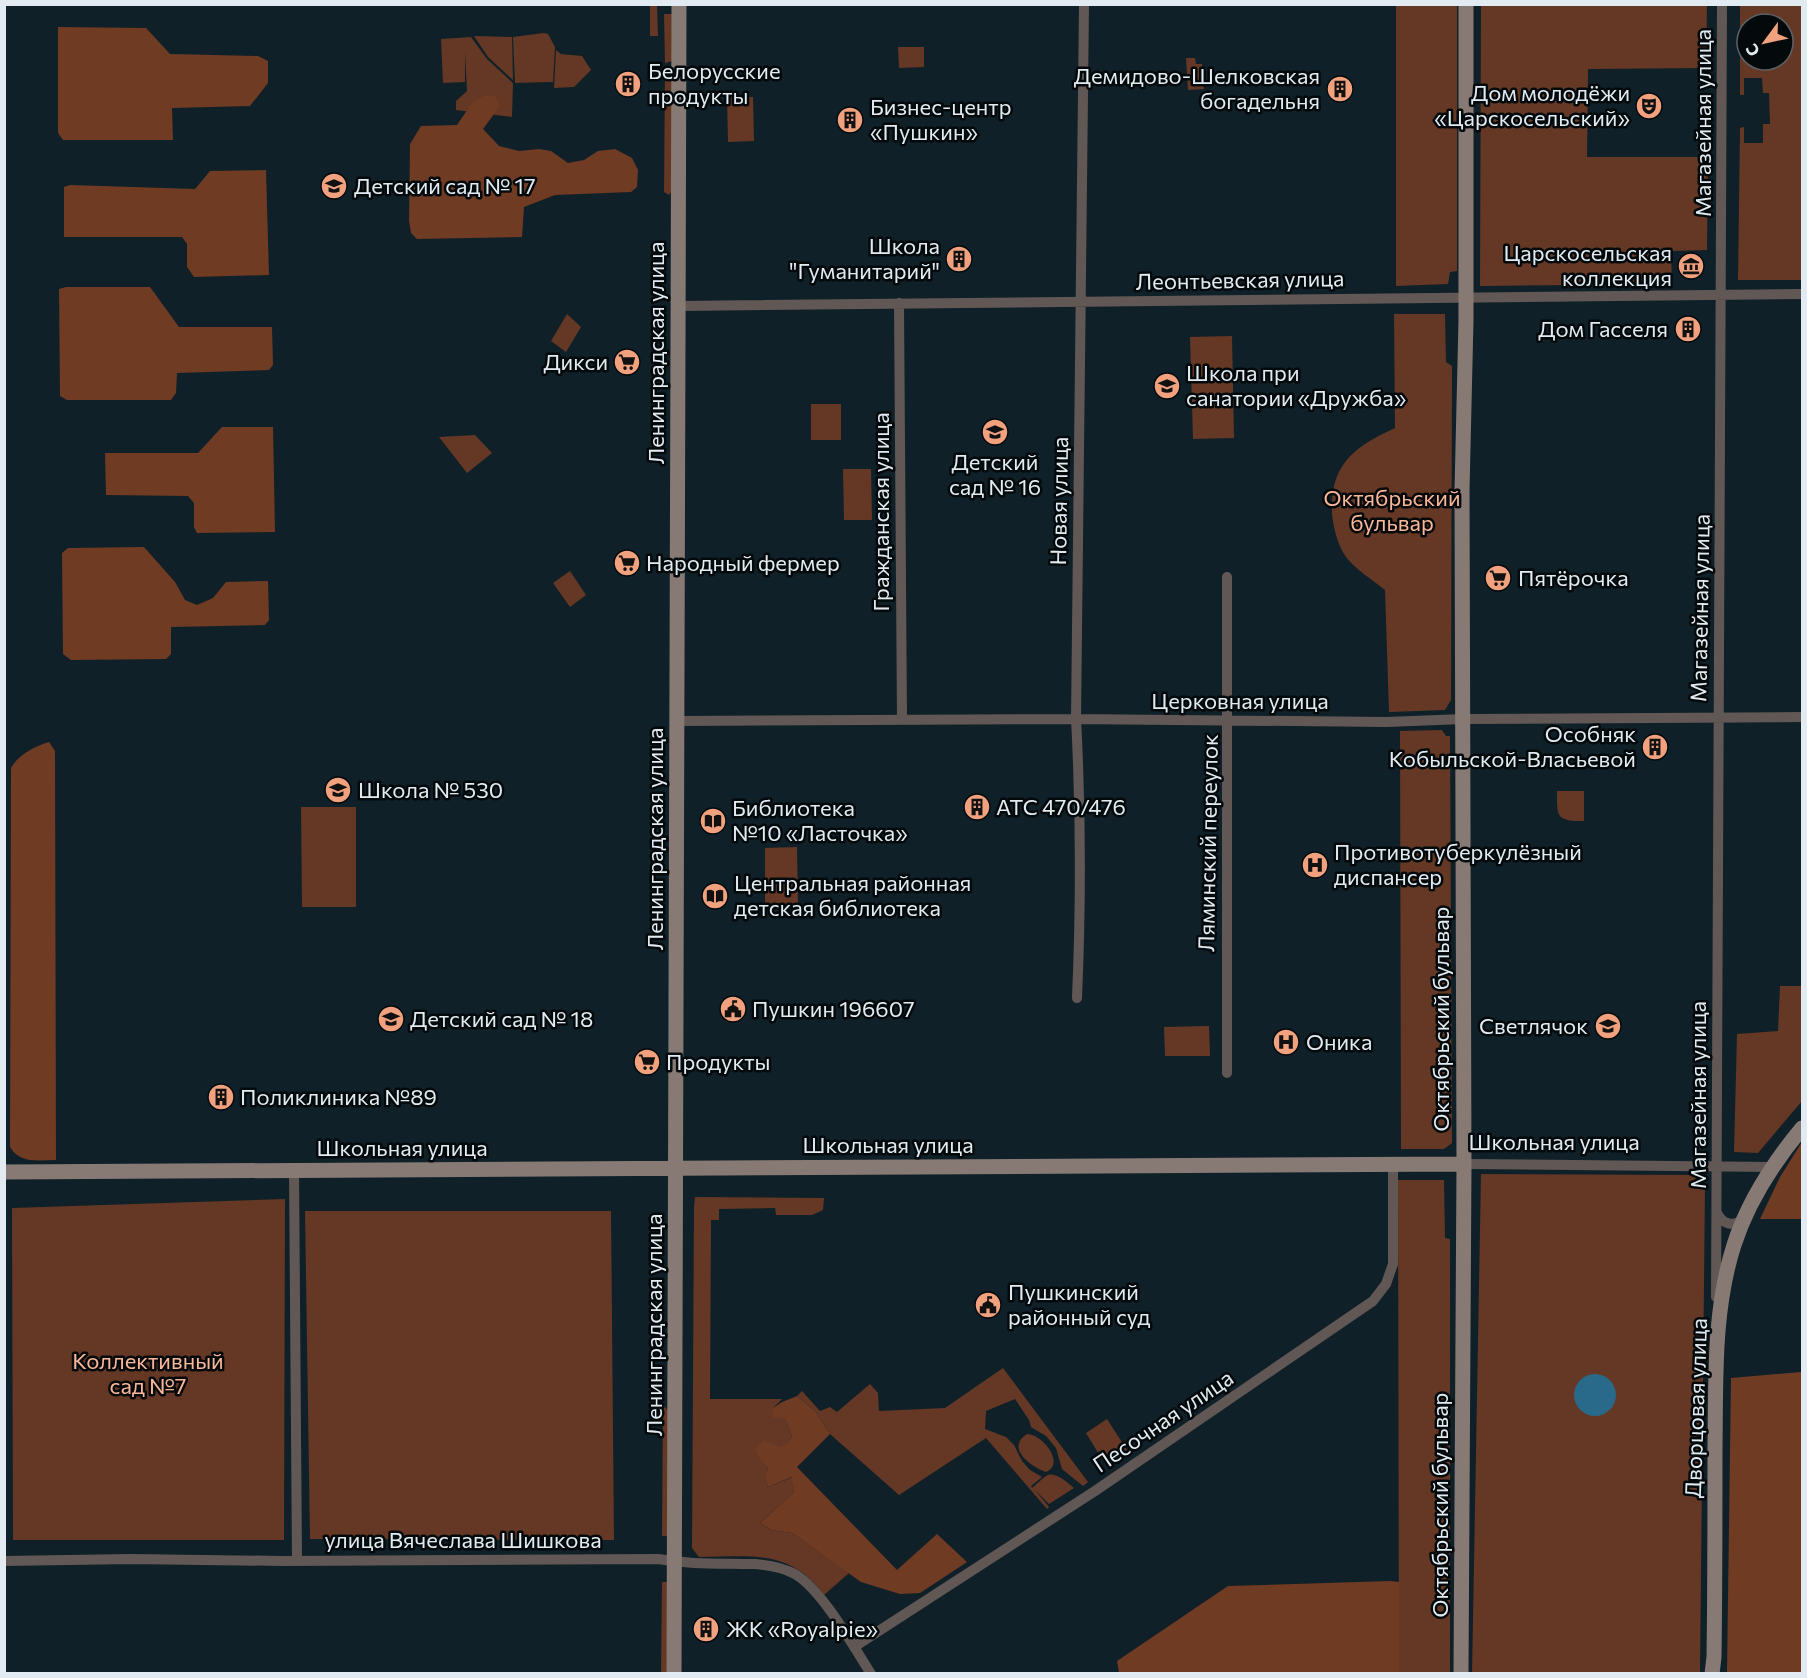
<svg xmlns="http://www.w3.org/2000/svg" width="1807" height="1678" font-family="Commissioner,sans-serif">
<style>
.green{fill:#643824;fill-rule:evenodd}
.forest{fill:#703b23}
.water{fill:#296a8a}
.lines{fill:none;stroke-linecap:round;stroke-linejoin:round}
.street{stroke:#615855;stroke-width:10}
.secondary{stroke:#877a74;stroke-width:15}
.labels{text-anchor:middle;stroke-width:5;stroke-linejoin:round;paint-order:stroke}
.poi-label{font-size:22px;fill:#e1ebf1;stroke:#04090c;text-anchor:start}
.street-label{font-size:22px;fill:#e1ebf1;stroke:#04090c}
.park-label{font-size:22px;fill:#fcb799;stroke:#04090c}
</style>
<rect width="100%" height="100%" fill="#102028"/>
<path class="green" d="M650,5H657L658,36H650Z
M1396,5H1457V271L1450,272L1448,284L1396,286Z
M1481,5H1707L1706,68L1588,69L1587,157H1708L1707,250L1671,251L1672,284L1480,286Z
M1740,5H1802V280H1738L1740,128L1744,127V143H1763V124H1770L1769,93H1763L1762,78H1744V95H1740ZM1747,24H1783V60H1747Z
M664,14H672V61L665,63Z
M544,33L548,34L555,47L553,82L515,83L513,37Z
M474,36L512,37L513,80L488,57Z
M471,37L487,59L513,83L512,117L456,110V101L467,91L465,52V82L443,83L441,39Z
M898,47H924V67L899,68Z
M556,50L561,54L582,56L591,70L574,87L554,88Z
M1186,58H1195L1196,64H1202L1204,89L1188,90Z
M668,71L672,72L671,192L669,195L664,192L665,72Z
M727,97H753L754,141L728,142Z
M567,314L581,327L566,352L551,341Z
M1394,314H1445L1446,362L1452,366L1451,700L1445,710L1389,712L1385,590C1373,580 1356,570 1346,557C1338,546 1333,527 1332,513C1330,464 1354,447 1395,428Z
M1232,336L1234,438L1193,439L1190,337Z
M811,404H841V440H811Z
M475,435L492,453L467,473L439,437Z
M843,469H871L872,520H844Z
M570,571L586,595L570,607L553,583Z
M1442,730L1446,736H1450L1452,1143L1444,1149H1401L1400,731Z
M1557,791H1584V821C1556,821 1557,817 1557,791Z
M301,807H356V907H302Z
M797,847L798,905L765,906V848Z
M1780,986H1802V1101L1758,1153L1734,1152L1737,1034L1778,1031Z
M1209,1026L1210,1056H1165L1164,1027Z
M1481,1174L1696,1175L1705,1186L1700,1673L1472,1674Z
M1398,1180H1444L1445,1238L1450,1239V1673H1399Z
M695,1197L824,1198L823,1210L812,1215H776L775,1208L719,1209V1220H711L710,1399H782L773,1408L785,1419L792,1437L787,1445L779,1446L766,1463L768,1470L765,1478L768,1487L793,1477L794,1492L760,1523L771,1530L792,1533L849,1573L824,1595C790,1548 750,1557 699,1557L692,1548L694,1207Z
M285,1199L284,1540H13L12,1208Z
M305,1211H611L614,1540L310,1539Z
M1003,1368L1088,1482L1083,1486L1062,1469L1056,1448L1046,1436L1031,1427L1029,1420L1015,1399L986,1411L985,1429L1006,1437L1014,1445L1022,1461L1030,1470L1042,1477L1031,1486L1032,1488C1036,1485 1043,1477 1048,1475C1056,1472 1068,1483 1074,1488L1049,1504L1035,1490L1049,1507L1047,1509L986,1438L899,1495L830,1434L815,1411L797,1396L802,1391L820,1411L830,1407L837,1412L870,1384L878,1393L879,1411L945,1408Z
M663,1404L668,1411L667,1536H662Z
M1107,1419L1127,1450L1105,1464L1086,1433Z
M1027,1434C1042,1434 1066,1463 1046,1472C1031,1467 1005,1448 1027,1434Z
M662,1582H668L667,1673L661,1674Z"/>
<path class="forest" d="M58,27L146,28L170,54L258,56L268,61V83L250,106L172,108L173,140H63L58,133Z
M486,95L496,97L500,106L483,129L499,146L519,151L539,149L551,151L568,163L584,160L598,151L615,149L632,158L638,170L637,187L631,192L555,195L524,207L522,237L417,239L411,233L409,221L410,144L421,126L457,125L472,103Z
M266,170L269,275L194,277L187,267V244L182,237H64V187L70,185L195,189L210,171Z
M66,287H150L179,327H272L273,365L269,370L177,373L176,393L171,400H67L60,396L59,289Z
M222,427H273L275,532L197,533L194,527V503L188,496L106,495L105,453H198Z
M144,547L175,582L185,600L197,605L213,598L226,582L268,581L269,620L265,625L171,627V654L166,659L71,660L63,654L62,553L68,548Z
M49,742L55,751L56,1160C38,1160 20,1164 10,1147L11,768C18,755 35,746 49,742Z
M1802,1142V1673H1727L1731,1378L1801,1372V1219H1760L1780,1177Z
M797,1396L815,1411L830,1434L797,1467L897,1570L937,1534L967,1562L920,1593L900,1594L861,1582L792,1533L771,1530L760,1523L794,1492L792,1477L768,1487L765,1478L768,1469C764,1460 759,1461 755,1449L764,1440L779,1446L787,1444L792,1437L785,1419L772,1417L773,1408L782,1402Z
M1391,1581L1399,1582V1673H1119L1117,1661L1228,1586Z"/>
<path class="water" d="M1574 1395a21 21 0 1 1 42 0a21 21 0 1 1-42 0Z"/>
<g class="lines">
<path class="street" d="M899,303L902,720
M679,306L1802,294
M678,721L1076,719L1387,722L1463,719L1802,717
M1077,998C1081,905 1081,812 1076,719L1084,4
M1227,1073V577
M1464,1164L1772,1167
M294,1171L297,1561
M1717,1213C1723,1225 1734,1227 1744,1219
M1716,1297L1722,4
M4,1561L131,1559L283,1561L658,1559C693,1565 721,1563 755,1564C768,1565 784,1568 795,1574C823,1591 853,1646 871,1674
M854,1647L1095,1491L1373,1301L1386,1284L1393,1264V1164"/>
<path class="secondary" d="M4,1172L1464,1164
M674,1674L679,4
M1461,1674L1464,1164L1462,490L1466,320V4
M1712,1674L1714,1657C1715,1588 1715,1518 1715,1448C1716,1380 1713,1310 1734,1245C1748,1201 1773,1163 1802,1128"/>
</g>
<defs>
<symbol id="building-disc" viewBox="-11 -11 22 22"><circle r="9.5" fill="#f1a17d" stroke="#04090c"/><path d="M-4-6H4V6H1V3H-1V6H-4ZM-2.5-4.3h1.7v1.8h-1.7ZM.8-4.3h1.7v1.8H.8ZM-2.5-1h1.7V.8h-1.7ZM.8-1h1.7V.8H.8Z" fill="#111"/></symbol>
<symbol id="theatre-disc" viewBox="-11 -11 22 22"><circle r="9.5" fill="#f1a17d" stroke="#04090c"/><path d="M-5-5.5Q0-4 5-5.5V0Q5 5 0 6Q-5 5-5 0ZM-3.3-2.5H-1v1.5H-3.3ZM1-2.5H3.3v1.5H1ZM-2.8 1Q0 5.5 2.8 1Z" fill="#111"/></symbol>
<symbol id="school-disc" viewBox="-11 -11 22 22"><circle r="9.5" fill="#f1a17d" stroke="#04090c"/><path d="M0-5L7-2L0 1L-7-2ZM-4 1L0 2.5L4 1V4Q0 6-4 4Z" fill="#111"/></symbol>
<symbol id="museum-disc" viewBox="-11 -11 22 22"><circle r="9.5" fill="#f1a17d" stroke="#04090c"/><path d="M0-6L6-3V-2H-6V-3ZM-5-1h2V3h-2ZM-1-1h2V3h-2ZM3-1h2V3H3ZM-6 4H6V6H-6Z" fill="#111"/></symbol>
<symbol id="supermarket-disc" viewBox="-11 -11 22 22"><circle r="9.5" fill="#f1a17d" stroke="#04090c"/><path d="M-6-5.5h2.5l.6 2H6L4.5 2H-2.5L-4.4-4H-6ZM-1.5 3.2a1.3 1.3 0 1 0 .1 0ZM3 3.2a1.3 1.3 0 1 0 .1 0Z" fill="#111"/></symbol>
<symbol id="library-disc" viewBox="-11 -11 22 22"><circle r="9.5" fill="#f1a17d" stroke="#04090c"/><path d="M-6-4Q-3-5.5-.7-3.5V5Q-3 3-6 4ZM6-4Q3-5.5 .7-3.5V5Q3 3 6 4Z" fill="#111"/></symbol>
<symbol id="hospital-disc" viewBox="-11 -11 22 22"><circle r="9.5" fill="#f1a17d" stroke="#04090c"/><path d="M-5-5h3v3.5h4V-5h3V5h-3V1.5h-4V5h-3Z" fill="#111"/></symbol>
<symbol id="civic-disc" viewBox="-11 -11 22 22"><circle r="9.5" fill="#f1a17d" stroke="#04090c"/><path d="M-.6-6.5H3V-4.5H.6V-3L4-1V1h2V6H-6V1h2V-1L-.6-3ZM-1.2 2.5V6h2.4V2.5Z" fill="#111"/></symbol>
</defs>
<g fill-rule="evenodd">
<use href="#building-disc" x="613" y="69" width="30" height="30"/>
<use href="#building-disc" x="1325" y="74" width="30" height="30"/>
<use href="#theatre-disc" x="1634" y="91" width="30" height="30"/>
<use href="#building-disc" x="835" y="105" width="30" height="30"/>
<use href="#school-disc" x="319" y="171" width="30" height="30"/>
<use href="#building-disc" x="944" y="244" width="30" height="30"/>
<use href="#museum-disc" x="1676" y="251" width="30" height="30"/>
<use href="#building-disc" x="1673" y="314" width="30" height="30"/>
<use href="#supermarket-disc" x="612" y="347" width="30" height="30"/>
<use href="#school-disc" x="1152" y="371" width="30" height="30"/>
<use href="#school-disc" x="980" y="417" width="30" height="30"/>
<use href="#supermarket-disc" x="612" y="548" width="30" height="30"/>
<use href="#supermarket-disc" x="1483" y="563" width="30" height="30"/>
<use href="#building-disc" x="1640" y="732" width="30" height="30"/>
<use href="#school-disc" x="323" y="775" width="30" height="30"/>
<use href="#building-disc" x="962" y="792" width="30" height="30"/>
<use href="#library-disc" x="698" y="806" width="30" height="30"/>
<use href="#hospital-disc" x="1300" y="850" width="30" height="30"/>
<use href="#library-disc" x="700" y="881" width="30" height="30"/>
<use href="#civic-disc" x="718" y="994" width="30" height="30"/>
<use href="#school-disc" x="376" y="1004" width="30" height="30"/>
<use href="#school-disc" x="1593" y="1011" width="30" height="30"/>
<use href="#hospital-disc" x="1271" y="1027" width="30" height="30"/>
<use href="#supermarket-disc" x="632" y="1047" width="30" height="30"/>
<use href="#building-disc" x="206" y="1082" width="30" height="30"/>
<use href="#civic-disc" x="973" y="1290" width="30" height="30"/>
<use href="#building-disc" x="691" y="1614" width="30" height="30"/>
</g>
<g class="labels">
<g class="poi-label">
<text x="648" y="79">Белорусские<tspan x="648" dy="25">продукты</tspan></text>
<text x="1320" y="84" text-anchor="end">Демидово-Шелковская<tspan x="1320" dy="25">богадельня</tspan></text>
<text x="1630" y="101" text-anchor="end">Дом молодёжи<tspan x="1630" dy="25">«Царскосельский»</tspan></text>
<text x="870" y="115">Бизнес-центр<tspan x="870" dy="25">«Пушкин»</tspan></text>
<text x="354" y="194">Детский сад № 17</text>
<text x="940" y="254" text-anchor="end">Школа<tspan x="940" dy="25">"Гуманитарий"</tspan></text>
<text x="1672" y="261" text-anchor="end">Царскосельская<tspan x="1672" dy="25">коллекция</tspan></text>
<text x="1668" y="337" text-anchor="end">Дом Гасселя</text>
<text x="608" y="370" text-anchor="end">Дикси</text>
<text x="1186" y="381">Школа при<tspan x="1186" dy="25">санатории «Дружба»</tspan></text>
<text x="995" y="470" text-anchor="middle">Детский<tspan x="995" dy="25">сад № 16</tspan></text>
<text x="646" y="571">Народный фермер</text>
<text x="1518" y="586">Пятёрочка</text>
<text x="1636" y="742" text-anchor="end">Особняк<tspan x="1636" dy="25">Кобыльской-Власьевой</tspan></text>
<text x="358" y="798">Школа № 530</text>
<text x="996" y="815">АТС 470/476</text>
<text x="732" y="816">Библиотека<tspan x="732" dy="25">№10 «Ласточка»</tspan></text>
<text x="1334" y="860">Противотуберкулёзный<tspan x="1334" dy="25">диспансер</tspan></text>
<text x="734" y="891">Центральная районная<tspan x="734" dy="25">детская библиотека</tspan></text>
<text x="752" y="1017">Пушкин 196607</text>
<text x="410" y="1027">Детский сад № 18</text>
<text x="1588" y="1034" text-anchor="end">Светлячок</text>
<text x="1306" y="1050">Оника</text>
<text x="666" y="1070">Продукты</text>
<text x="240" y="1105">Поликлиника №89</text>
<text x="1008" y="1300">Пушкинский<tspan x="1008" dy="25">районный суд</tspan></text>
<text x="726" y="1637">ЖК «Royalpie»</text>
</g>
<g class="street-label">
<text transform="translate(1703 123) rotate(-90)" y="8">Магазейная улица</text>
<text transform="translate(1240 280) rotate(-1)" y="8">Леонтьевская улица</text>
<text transform="translate(656 353) rotate(-90)" y="8">Ленинградская улица</text>
<text transform="translate(1059 501) rotate(-89)" y="8">Новая улица</text>
<text transform="translate(881 512) rotate(-90)" y="8">Гражданская улица</text>
<text transform="translate(1700 608) rotate(-89)" y="8">Магазейная улица</text>
<text x="1240" y="709">Церковная улица</text>
<text transform="translate(655 839) rotate(-90)" y="8">Ленинградская улица</text>
<text transform="translate(1208 843) rotate(-89)" y="8">Ляминский переулок</text>
<text transform="translate(1441 1019) rotate(-90)" y="8">Октябрьский бульвар</text>
<text transform="translate(1698 1095) rotate(-90)" y="8">Магазейная улица</text>
<text x="1554" y="1150">Школьная улица</text>
<text x="888" y="1153">Школьная улица</text>
<text x="402" y="1156">Школьная улица</text>
<text transform="translate(654 1325) rotate(-90)" y="8">Ленинградская улица</text>
<text transform="translate(1696 1408) rotate(-88)" y="8">Дворцовая улица</text>
<text transform="translate(1163 1421) rotate(-34)" y="8">Песочная улица</text>
<text transform="translate(1440 1505) rotate(-90)" y="8">Октябрьский бульвар</text>
<text x="463" y="1548">улица Вячеслава Шишкова</text>
</g>
<g class="park-label">
<text x="1392" y="506">Октябрьский<tspan x="1392" dy="25">бульвар</tspan></text>
<text x="148" y="1369">Коллективный<tspan x="148" dy="25">сад №7</tspan></text>
</g>
</g>
<rect width="1807" height="1678" fill="none" stroke="#e1ebf1" stroke-width="12"/>
<g transform="translate(1765 42) rotate(237)"><circle r="28" fill="#04090c" stroke="#5c6368" stroke-width="1.5"/>
<path d="M0-4.5L10 22L0 15L-10 22Z" fill="#f1a17d"/>
<text y="-9" font-size="16" font-weight="bold" text-anchor="middle" fill="#e1ebf1">С</text>
</g>
</svg>
